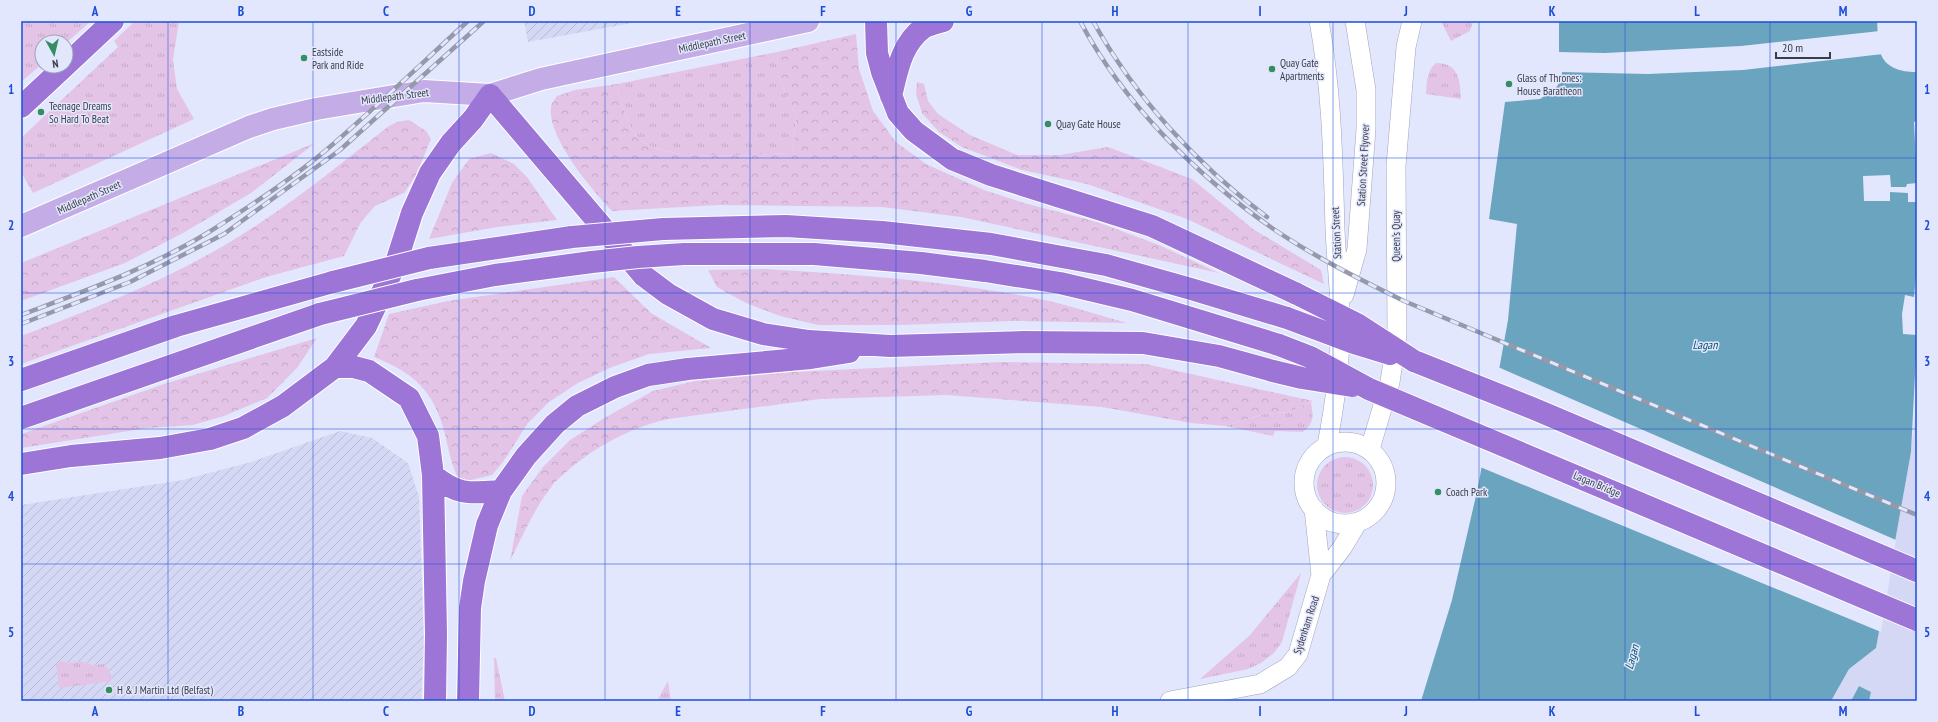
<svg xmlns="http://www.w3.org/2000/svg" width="1938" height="722" font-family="'PT Sans Narrow',sans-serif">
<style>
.built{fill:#d4d8f4}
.industrial{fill:url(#industrial-furrows)}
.grass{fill:url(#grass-tufts)}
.forest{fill:url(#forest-crowns)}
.water{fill:#6aa4bf}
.pier{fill:#e3e7fd}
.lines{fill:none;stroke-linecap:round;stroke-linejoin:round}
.minor-casing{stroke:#9ea3bc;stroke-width:20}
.major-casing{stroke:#fff;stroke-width:24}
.highway-casing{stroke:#fff;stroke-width:24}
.minor{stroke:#fff;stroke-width:19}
.major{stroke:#c4ace6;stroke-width:22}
.highway{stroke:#9c75d6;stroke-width:22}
.rail-casing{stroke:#9599a9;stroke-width:4.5}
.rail{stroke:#e3e7fd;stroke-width:3;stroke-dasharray:9;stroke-linecap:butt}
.highway-bridge-casing{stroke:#fff;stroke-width:24;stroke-linecap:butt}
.highway-bridge{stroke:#9c75d6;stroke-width:22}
.grid{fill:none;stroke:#1d4ed8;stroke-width:1;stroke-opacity:0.55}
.poi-dot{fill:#358d62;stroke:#e3e7fd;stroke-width:1.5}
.labels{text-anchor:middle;stroke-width:3;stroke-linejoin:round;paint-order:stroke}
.street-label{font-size:11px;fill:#3a3c47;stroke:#e3e7fd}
.poi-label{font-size:11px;fill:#3a3c47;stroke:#e3e7fd;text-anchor:start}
.water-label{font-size:12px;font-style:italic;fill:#075673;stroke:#e3e7fd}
.neatline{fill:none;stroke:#1d4ed8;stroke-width:1.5}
.grid-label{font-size:13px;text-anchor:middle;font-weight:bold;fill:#1d4ed8}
</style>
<defs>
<pattern id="industrial-furrows" width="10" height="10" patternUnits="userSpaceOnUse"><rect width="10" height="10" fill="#d4d8f4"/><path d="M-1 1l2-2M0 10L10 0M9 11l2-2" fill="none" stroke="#b7bad3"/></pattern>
<pattern id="grass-tufts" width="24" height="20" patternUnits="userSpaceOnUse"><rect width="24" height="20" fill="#e4c4e6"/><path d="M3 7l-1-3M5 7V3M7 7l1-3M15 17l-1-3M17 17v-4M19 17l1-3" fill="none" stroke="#c4a9c7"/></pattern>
<pattern id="forest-crowns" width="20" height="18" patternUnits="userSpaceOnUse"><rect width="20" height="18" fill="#e4c4e6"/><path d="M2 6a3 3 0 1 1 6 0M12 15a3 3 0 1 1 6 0" fill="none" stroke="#c4a9c7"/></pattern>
</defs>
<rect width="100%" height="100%" fill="#e3e7fd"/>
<path class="built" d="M1917,395V701H1869L1871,692L1859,686L1851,701H1831L1849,669L1876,648L1911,452Z"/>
<path class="industrial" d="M524,21H643L528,42Z
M340,431L372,438L408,463L419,497L424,644L421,701H21V505L183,480L251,462Z"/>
<path class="grass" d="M21,21H91L66,43L42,42V64L21,82Z
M135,21H179L173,60L177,89L194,119L33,193L21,172V138L118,47L114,41Z
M1441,21H1473L1470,31L1451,41Z
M777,52L778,75L796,117L793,153C757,154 664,164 638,138C628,128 620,98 617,84Z
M1436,63C1459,63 1460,80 1461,99L1426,94C1427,83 1426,71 1436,63Z
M1311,402C1313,416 1315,422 1303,432L1275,431L1273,436L1225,426L1264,414L1288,412Z
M1317 485a28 28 0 1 1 56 0a28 28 0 1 1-56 0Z
M1301,573L1282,642L1274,653L1261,663L1248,669L1200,679L1250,635Z
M494,658H496L505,701H495Z
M62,661L69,663L81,661L92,665L104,664L109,670L112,681L59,688L56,664Z
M668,681L671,701H657Z"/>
<path class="forest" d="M856,34L859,69L873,111L896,142L926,164L984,190L1024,203L1097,222L1159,245L1219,273L961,217L882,207L719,205L612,211C592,190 547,137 551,107C551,104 555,99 557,96L575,90L617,84C620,98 628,128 638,138C663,164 757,154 793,153L796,117L778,75L777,52Z
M917,82L924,84L928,101L938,114L970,135L1017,155H1060L1108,147L1192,179L1253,229L1321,270L1324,284L1187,219L1087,184L1022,170L962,147L939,132L922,113L916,94Z
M409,120L426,131L431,139L415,177L404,193L375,206L361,222L344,256L266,277L21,364V336C95,308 171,279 238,237C292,204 340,164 389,126L397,122Z
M315,143L251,193L183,233L125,263L21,301V263Z
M491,153L514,164L527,177L557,220L497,227L429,239L452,183L469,159Z
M765,269C854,274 943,281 1030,297C1063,303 1095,314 1127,323L1014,321L899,325H818L780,316L746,303L717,287L708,270Z
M614,277L651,313L711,348L649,354L612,367L578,383L549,402L528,423L503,462L492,475L467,481L458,478C451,464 449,450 445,434C434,391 414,373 374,357L389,314L448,301Z
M317,338L297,368L267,398L224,416L193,425L148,428L21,448V434L164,384Z
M1001,362L1146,364L1313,401L1288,412L1264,414L1225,426L1191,423L1102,407L946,395L820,399L668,419C630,428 594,447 565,473C561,477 555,481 552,486C534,509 523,535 510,561L522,496L543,467L570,440L606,417L653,391L695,381L792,372Z"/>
<path class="water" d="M1559,21H1877C1878,30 1877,44 1880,52C1885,68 1901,72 1916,72L1917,121L1914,122L1917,183L1907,184L1906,187H1891L1890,175L1863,176L1864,201H1890V192L1908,193V202H1917V265L1914,297L1905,295L1902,314L1903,334L1917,335L1911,452L1876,648L1849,669L1831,701H1421L1452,600L1478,487L1508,320L1517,224L1489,219L1505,102L1540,99L1556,88L1561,80L1563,65L1559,51Z
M1859,686L1871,692L1869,701H1851Z"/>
<path class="pier" d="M1880,31L1881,46L1883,54L1743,70L1648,74L1560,72L1561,65L1557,52L1605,53L1741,46Z
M1498,367L1896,540L1881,632L1480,467Z"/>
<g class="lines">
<defs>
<path id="minor" d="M1319,21C1332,90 1333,159 1335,229C1336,255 1339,281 1340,307C1342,354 1336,399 1327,445
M1344,295L1357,249L1366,129V90L1355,21
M1304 483a41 41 0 1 1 82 0a41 41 0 1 1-82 0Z
M1370,449L1390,382L1397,335L1396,166L1406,47L1412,21
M1314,509L1321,575
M1170,701L1260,684L1288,667L1298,654L1321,575L1342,548L1357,523"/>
<path id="major" d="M21,226L249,127L273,119L316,109L424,91L490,95L541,79L808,21"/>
<path id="highway" d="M876,21L877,53L882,72L898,113L914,131L952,159L991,175L1152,226L1297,294
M66,65L113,21
M891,96C897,72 901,44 923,28C928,25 937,23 943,21
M21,107L65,66
M663,229L786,226L882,232L991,244L1106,265L1191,289L1287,318
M684,254H814L921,263L985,271L1060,283L1132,300L1279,345
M429,258L572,237
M417,290L495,275L592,262
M1414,361L1532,408L1917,571
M335,367H354L369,371L409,398L428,436L433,475L436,634L435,701
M21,380L176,326L333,282
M21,418L320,314
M21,464L71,456L160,448L210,439L243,428L283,406L335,367L366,326L396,263L412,213L430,173L451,143L473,119L490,95L644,276L668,294L713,319L763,334L809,341L890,346L1023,342L1143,343L1219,356L1273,371
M433,475C458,496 471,493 501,491
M468,701L470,608L474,581L487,525L501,491L526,456L555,424L577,406L615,387L648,375L688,369L811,358L849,352"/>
</defs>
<use href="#minor" class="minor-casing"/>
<use href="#major" class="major-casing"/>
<use href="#highway" class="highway-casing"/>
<use href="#minor" class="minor"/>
<use href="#major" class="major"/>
<use href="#highway" class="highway"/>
<defs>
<path id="rail" d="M1080,21C1124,104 1195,174 1272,228C1313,256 1359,279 1404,301L1917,515
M1093,21C1135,97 1197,165 1267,217
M21,315C85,291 150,268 209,232C249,207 289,181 325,151C374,109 421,64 468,21
M21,324L130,282L224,234L340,150L484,21"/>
</defs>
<use href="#rail" class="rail-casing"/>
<use href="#rail" class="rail"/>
<defs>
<path id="highway-bridge" d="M572,237L663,229
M592,262L638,257L684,254
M333,282L429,258
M1297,294L1357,324L1414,361
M320,314L417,290
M1287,318L1354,343L1390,354
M1279,345L1310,357L1369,389L1917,620
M1273,371L1302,378L1352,386"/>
</defs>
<use href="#highway-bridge" class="highway-bridge-casing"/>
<use href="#highway-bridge" class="highway-bridge"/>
</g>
<path class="grid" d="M168,21V701M313,21V701M459,21V701M605,21V701M750,21V701M896,21V701M1042,21V701M1188,21V701M1333,21V701M1479,21V701M1625,21V701M1770,21V701M21,158H1917M21,293H1917M21,429H1917M21,564H1917"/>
<g class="poi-dot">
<circle cx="304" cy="58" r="4"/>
<circle cx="1272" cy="69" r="4"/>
<circle cx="1509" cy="84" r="4"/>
<circle cx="41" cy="112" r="4"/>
<circle cx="1048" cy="124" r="4"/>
<circle cx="1438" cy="492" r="4"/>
<circle cx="109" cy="690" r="4"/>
</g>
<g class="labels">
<g class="street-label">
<text transform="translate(712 42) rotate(-12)" y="4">Middlepath Street</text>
<text transform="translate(395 96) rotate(-7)" y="4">Middlepath Street</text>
<text transform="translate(1363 165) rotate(-87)" y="4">Station Street Flyover</text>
<text transform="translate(89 197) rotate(-24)" y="4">Middlepath Street</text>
<text transform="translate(1336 233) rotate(-93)" y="4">Station Street</text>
<text transform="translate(1396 236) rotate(-90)" y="4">Queen's Quay</text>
<text transform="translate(1597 484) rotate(23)" y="4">Lagan Bridge</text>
<text transform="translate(1306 625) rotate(-72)" y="4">Sydenham Road</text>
</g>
<g class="poi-label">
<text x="312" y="56">Eastside<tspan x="312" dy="13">Park and Ride</tspan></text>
<text x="1280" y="67">Quay Gate<tspan x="1280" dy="13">Apartments</tspan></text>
<text x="1517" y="82">Glass of Thrones:<tspan x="1517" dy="13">House Baratheon</tspan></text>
<text x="49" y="110">Teenage Dreams<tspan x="49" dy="13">So Hard To Beat</tspan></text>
<text x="1056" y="128">Quay Gate House</text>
<text x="1446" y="496">Coach Park</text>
<text x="117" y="694">H &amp; J Martin Ltd (Belfast)</text>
</g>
<g class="water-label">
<text x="1705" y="349">Lagan</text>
<text transform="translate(1632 657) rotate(-74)" y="4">Lagan</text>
</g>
</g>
<rect width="1938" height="722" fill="none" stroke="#e3e7fd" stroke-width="44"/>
<g transform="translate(54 54) rotate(172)"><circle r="19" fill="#e3e7fd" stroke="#9fa3b4"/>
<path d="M0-3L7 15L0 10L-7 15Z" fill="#358d62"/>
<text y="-6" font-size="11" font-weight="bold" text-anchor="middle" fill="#3a3c47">N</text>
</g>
<path d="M1776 52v6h54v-6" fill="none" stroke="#3a3c47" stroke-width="2"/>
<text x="1782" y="52" font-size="12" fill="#3a3c47" stroke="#e3e7fd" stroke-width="3" paint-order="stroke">20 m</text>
<rect x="22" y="22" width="1894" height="678" class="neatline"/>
<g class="grid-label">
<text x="95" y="16">A</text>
<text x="241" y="16">B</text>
<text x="386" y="16">C</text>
<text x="532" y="16">D</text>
<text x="678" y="16">E</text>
<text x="823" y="16">F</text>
<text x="969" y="16">G</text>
<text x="1115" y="16">H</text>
<text x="1260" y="16">I</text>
<text x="1406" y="16">J</text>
<text x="1552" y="16">K</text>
<text x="1697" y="16">L</text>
<text x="1843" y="16">M</text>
<text x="11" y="94">1</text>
<text x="1927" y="94">1</text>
<text x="11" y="230">2</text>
<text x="1927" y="230">2</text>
<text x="11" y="366">3</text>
<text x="1927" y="366">3</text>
<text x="11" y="501">4</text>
<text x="1927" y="501">4</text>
<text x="11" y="637">5</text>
<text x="1927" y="637">5</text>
<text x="95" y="716">A</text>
<text x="241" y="716">B</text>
<text x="386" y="716">C</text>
<text x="532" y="716">D</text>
<text x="678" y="716">E</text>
<text x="823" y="716">F</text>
<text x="969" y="716">G</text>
<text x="1115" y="716">H</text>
<text x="1260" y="716">I</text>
<text x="1406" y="716">J</text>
<text x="1552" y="716">K</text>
<text x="1697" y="716">L</text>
<text x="1843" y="716">M</text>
</g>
</svg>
